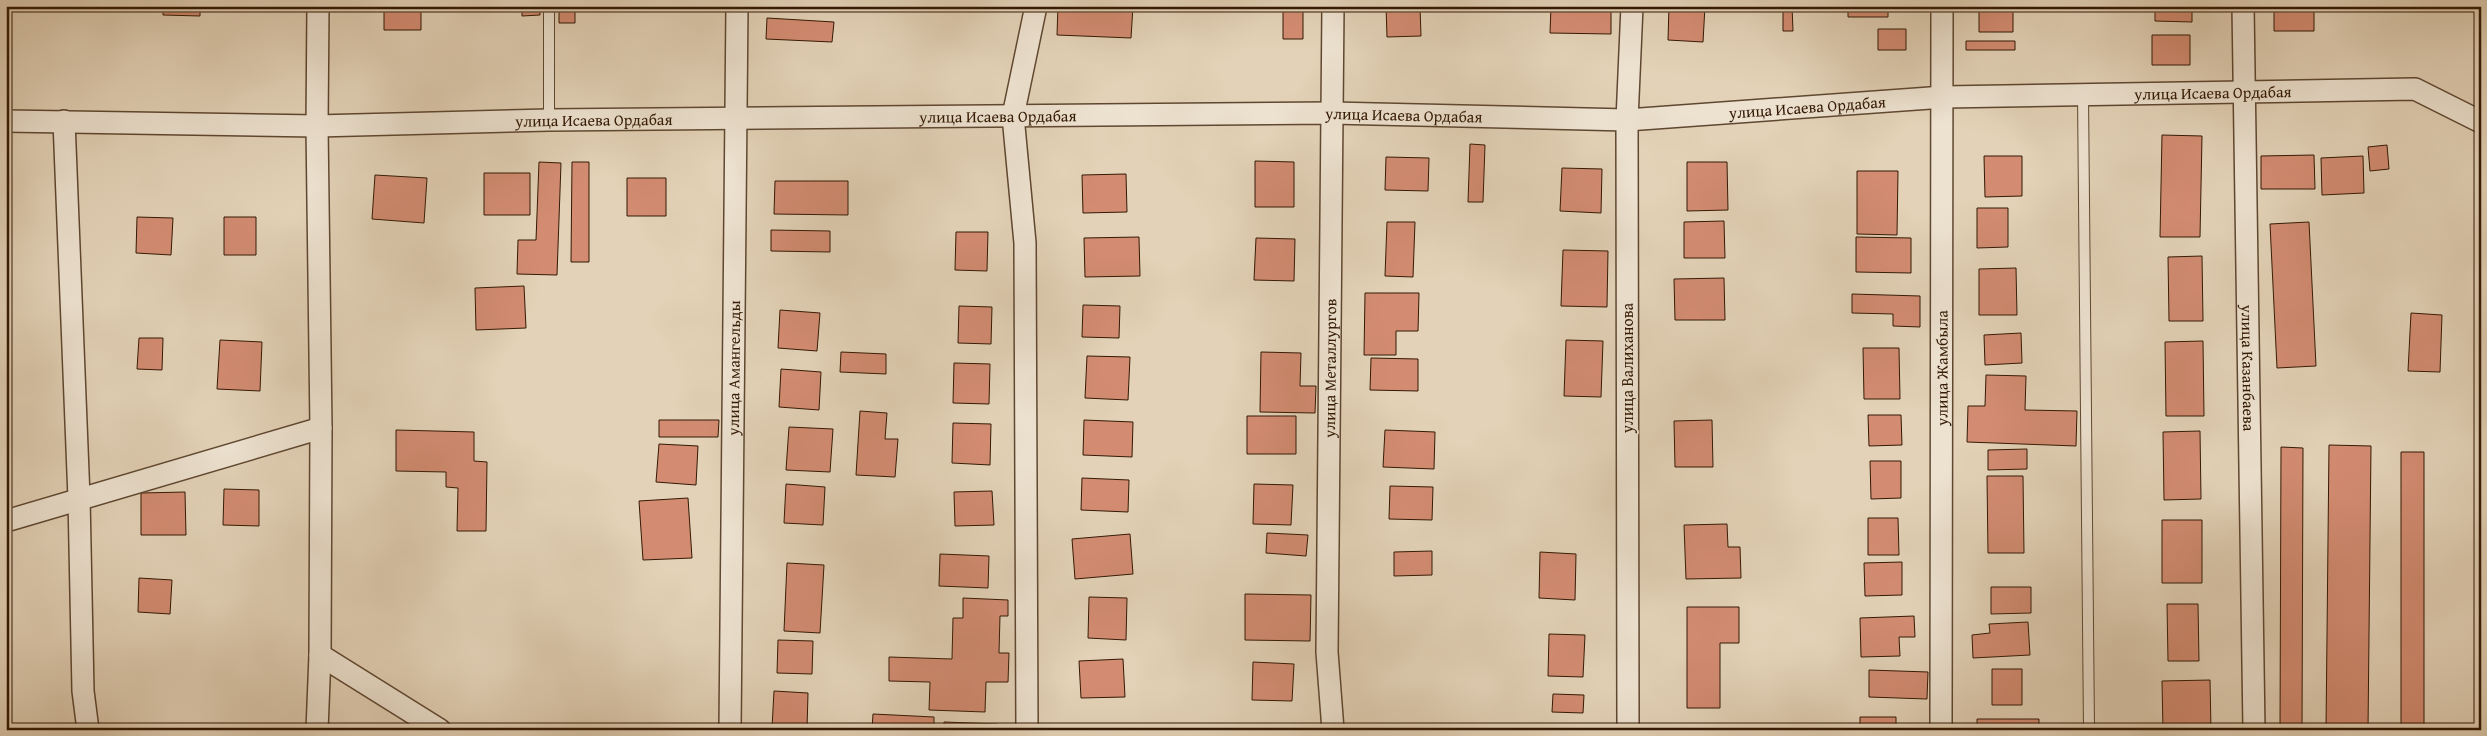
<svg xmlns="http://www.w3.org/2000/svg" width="2487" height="736" font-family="'Gentium Book Plus',serif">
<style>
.building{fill:#d38c72;stroke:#331904}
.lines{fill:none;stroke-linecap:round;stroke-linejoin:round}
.lane-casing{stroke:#5f4731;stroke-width:12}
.street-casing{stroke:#5f4731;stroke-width:24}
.lane{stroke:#ede2d0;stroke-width:10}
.street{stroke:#ede2d0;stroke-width:21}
.labels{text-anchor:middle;stroke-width:4;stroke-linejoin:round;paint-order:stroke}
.street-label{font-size:16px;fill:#331904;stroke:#ede2d0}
</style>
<rect width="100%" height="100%" fill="#e3d2b7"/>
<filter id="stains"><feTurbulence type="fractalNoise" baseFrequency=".004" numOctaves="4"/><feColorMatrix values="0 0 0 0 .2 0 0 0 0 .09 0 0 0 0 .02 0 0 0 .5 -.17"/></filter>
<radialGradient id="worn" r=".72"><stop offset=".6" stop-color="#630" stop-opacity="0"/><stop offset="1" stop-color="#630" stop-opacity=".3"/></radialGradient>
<path class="building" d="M163,6H200V16L163,15Z
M384,6H421V30H384Z
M522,6H540V15L522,16Z
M559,6H575V23H559Z
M765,6H800V7L765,8Z
M1058,6H1133L1131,38L1057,35Z
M1221,6H1261V9H1221Z
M1386,6H1420L1421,36L1387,37Z
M1551,6H1611V34L1550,33Z
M1669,6H1705L1703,42L1668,40Z
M1783,6H1792L1793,31H1783Z
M1848,6H1888V17H1848Z
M1979,6H2013V32H1979Z
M2155,6H2192V22L2155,21Z
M2274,6H2314V31H2274Z
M1283,10H1303V39H1283Z
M767,18L834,22L832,42L766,39Z
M1878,29H1906V50H1878Z
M2152,35H2190V65H2152Z
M1966,41H2015V50H1966Z
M2162,135L2202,136L2200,237H2160Z
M1470,144L1485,145L1483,202H1468Z
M2387,145L2389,169L2370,171L2368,147Z
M2314,155L2315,189H2261V156Z
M1984,156H2022V196L1985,197Z
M2363,156L2364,193L2322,195L2321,158Z
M1386,157L1429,158L1428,191L1385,190Z
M1255,161L1294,162V207H1255Z
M539,162L561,163L557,275L517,274L518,240H536Z
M572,162H589V262H571Z
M1687,162H1727L1728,210L1687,211Z
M1562,168L1602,169L1601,213L1560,211Z
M1857,171H1898L1897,235L1857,234Z
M484,173H530V215H484Z
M1126,174L1127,212L1083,213L1082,175Z
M375,175L427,178L424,223L372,219Z
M627,178H666V216H627Z
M775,181H848V215L774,214Z
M1977,208H2008V247L1977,248Z
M137,217L173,218L171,255L136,253Z
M224,217H256V255H224Z
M1724,221L1725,258H1684V222Z
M1387,222H1415L1413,277L1385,276Z
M2309,222L2316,366L2277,368L2270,224Z
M771,230L830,231V252L771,251Z
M956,232H988L987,271L955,270Z
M1139,237L1140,276L1085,277L1084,238Z
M1856,237L1911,238V273L1856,272Z
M1256,238L1295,239L1294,281L1254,280Z
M1563,250L1608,251L1607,307L1561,306Z
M2202,256L2203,321H2169L2168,257Z
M2016,268L2017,315H1979V269Z
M1724,278L1725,320H1675L1674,279Z
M524,286L526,328L476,330L475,288Z
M1365,293H1419L1418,331H1396V355H1364Z
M1852,294L1920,296V327L1893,326V314L1852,313Z
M1083,305L1120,306L1119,338L1082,337Z
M959,306L992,307L991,344L958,343Z
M780,310L820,313L817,351L778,348Z
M2411,313L2442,315L2440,372L2408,371Z
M2021,333L2022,363L1985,365L1984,335Z
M139,338H163L162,370L137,369Z
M220,340L262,342L260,391L217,389Z
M1566,340L1603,341L1601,397L1564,396Z
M2203,341L2204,416H2166L2165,342Z
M1863,348H1899L1900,399H1864Z
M841,352L886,354V374L840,372Z
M1261,352L1301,353L1300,386H1316L1315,413L1260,412Z
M1087,356L1130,357L1128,400L1085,398Z
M1371,358L1418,359V391L1370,390Z
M954,363L990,364L989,404L953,403Z
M781,369L821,372L819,410L779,407Z
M1986,375L2026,376L2025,410L2077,411L2076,446L1967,442L1968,406H1985Z
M860,411L887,413L885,439H898L895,477L856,475Z
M1868,415H1901L1902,445L1869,446Z
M1247,416H1296V454H1247Z
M659,420H719L718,437H659Z
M1084,420L1133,422L1132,457L1083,455Z
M1712,420L1713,467H1675L1674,421Z
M953,423L991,424L990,465L952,463Z
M789,427L833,429L830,472L786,470Z
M396,430L474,432V461L487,462L486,531H457L458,488L446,487V472L396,471Z
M1385,430L1435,432L1434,469L1383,467Z
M2200,431L2201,499L2164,500L2163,432Z
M659,444L698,446L696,485L656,482Z
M2329,445L2371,446L2368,730H2326Z
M2281,447L2303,448L2302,730H2280Z
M2027,449V469L1988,470V450Z
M2401,452H2424V730H2401Z
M1870,461H1901V498L1871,499Z
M1987,476H2023L2024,553H1988Z
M1082,478L1129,480L1128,512L1081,510Z
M786,484L825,487L823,525L784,523Z
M1254,484L1293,485L1291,525L1253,524Z
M1390,486L1433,487L1432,520L1389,519Z
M224,489L259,490V526L223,525Z
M992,491L994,525L955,526L954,492Z
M185,492L186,535H141V493Z
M688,498L692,558L643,560L639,501Z
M1868,518H1898L1899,555H1868Z
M2162,520H2202V583H2162Z
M1727,524L1728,547H1740L1741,578L1686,579L1684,525Z
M1267,533L1308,535L1306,556L1266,553Z
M1130,534L1133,574L1075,579L1072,539Z
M1432,551V575L1394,576V552Z
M1540,552L1576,554L1575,600L1539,598Z
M940,554L989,556L988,588L939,586Z
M1902,562V595L1865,596L1864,563Z
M787,563L824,565L820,633L784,631Z
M139,578L172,580L170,614L138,612Z
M1991,587H2031V613L1991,614Z
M1245,594L1311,595L1310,641L1245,640Z
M1089,597L1127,598L1126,640L1088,638Z
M963,598L1008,600V616H1000L999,653H1009L1008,682H986L985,712L929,710L930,682L889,681V657L952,659L953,618H963Z
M2167,604H2198L2199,661H2168Z
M1687,607H1739V643H1720V708H1687Z
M1914,616L1915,637H1899L1900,656L1861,657L1860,618Z
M2028,622L2030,655L1973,658L1972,635L1990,633L1989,624Z
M1549,634L1585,635L1583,677L1548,676Z
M778,640L813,641L812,674L777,673Z
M1123,659L1125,697L1081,698L1079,661Z
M1253,662L1294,664L1292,701L1252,700Z
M1992,669H2022V705H1992Z
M1869,670L1928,672L1927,699L1869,697Z
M2210,680L2211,730H2163L2162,681Z
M774,691L808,693L807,729L772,728Z
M1553,694L1584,695L1583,713L1552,712Z
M873,714L934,717V730H872Z
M1860,717H1896V730H1860Z
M1977,719H2039V730H1977Z
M944,722L998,724L997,730H944Z"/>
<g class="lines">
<defs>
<path id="lane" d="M549,6V120
M2083,95L2089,730"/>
<g id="street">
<path id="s1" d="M2243,6L2254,730"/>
<path id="s2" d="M6,121L317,126L549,120L1332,113L1627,120L1944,97L2415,89L2481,122"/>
<path d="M64,121L79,498L83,691L88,730"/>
<path d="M6,521L321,428L317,126L318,6"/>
<path d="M320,655L440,730"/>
<path d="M317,730L320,655L321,428"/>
<path id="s3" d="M730,730L737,6"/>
<path d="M1027,730L1025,243L1013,116L1036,6"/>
<path id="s4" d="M1333,730L1327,652L1333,6"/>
<path d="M1628,730L1627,120L1632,6"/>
<path id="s5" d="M1941,730L1942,6"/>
</g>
</defs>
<use href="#lane" class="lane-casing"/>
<use href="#street" class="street-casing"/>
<use href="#lane" class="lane"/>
<use href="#street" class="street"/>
</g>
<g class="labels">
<g class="street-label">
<text dy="6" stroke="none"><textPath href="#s2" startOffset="2208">улица Исаева Ордабая</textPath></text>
<text dy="6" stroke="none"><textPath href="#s2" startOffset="1802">улица Исаева Ордабая</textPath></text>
<text dy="6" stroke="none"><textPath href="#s2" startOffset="1398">улица Исаева Ордабая</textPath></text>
<text dy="6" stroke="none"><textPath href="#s2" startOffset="992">улица Исаева Ордабая</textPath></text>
<text dy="6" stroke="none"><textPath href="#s2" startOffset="588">улица Исаева Ордабая</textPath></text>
<text dy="6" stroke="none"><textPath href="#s3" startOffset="362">улица Амангельды</textPath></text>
<text dy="6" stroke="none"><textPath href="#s4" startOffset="362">улица Металлургов</textPath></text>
<text transform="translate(1627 368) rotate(-90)" y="6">улица Валиханова</text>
<text dy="6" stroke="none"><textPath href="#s5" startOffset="362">улица Жамбыла</textPath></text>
<text dy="6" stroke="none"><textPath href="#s1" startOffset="362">улица Казанбаева</textPath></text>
</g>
</g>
<rect width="2487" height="736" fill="none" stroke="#e3d2b7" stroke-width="25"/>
<rect x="8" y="8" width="2472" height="721" fill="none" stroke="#331904" stroke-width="2.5"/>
<rect x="12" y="12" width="2462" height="711" fill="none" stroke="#331904"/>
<rect width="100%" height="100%" filter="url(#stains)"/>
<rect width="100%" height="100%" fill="url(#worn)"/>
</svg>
